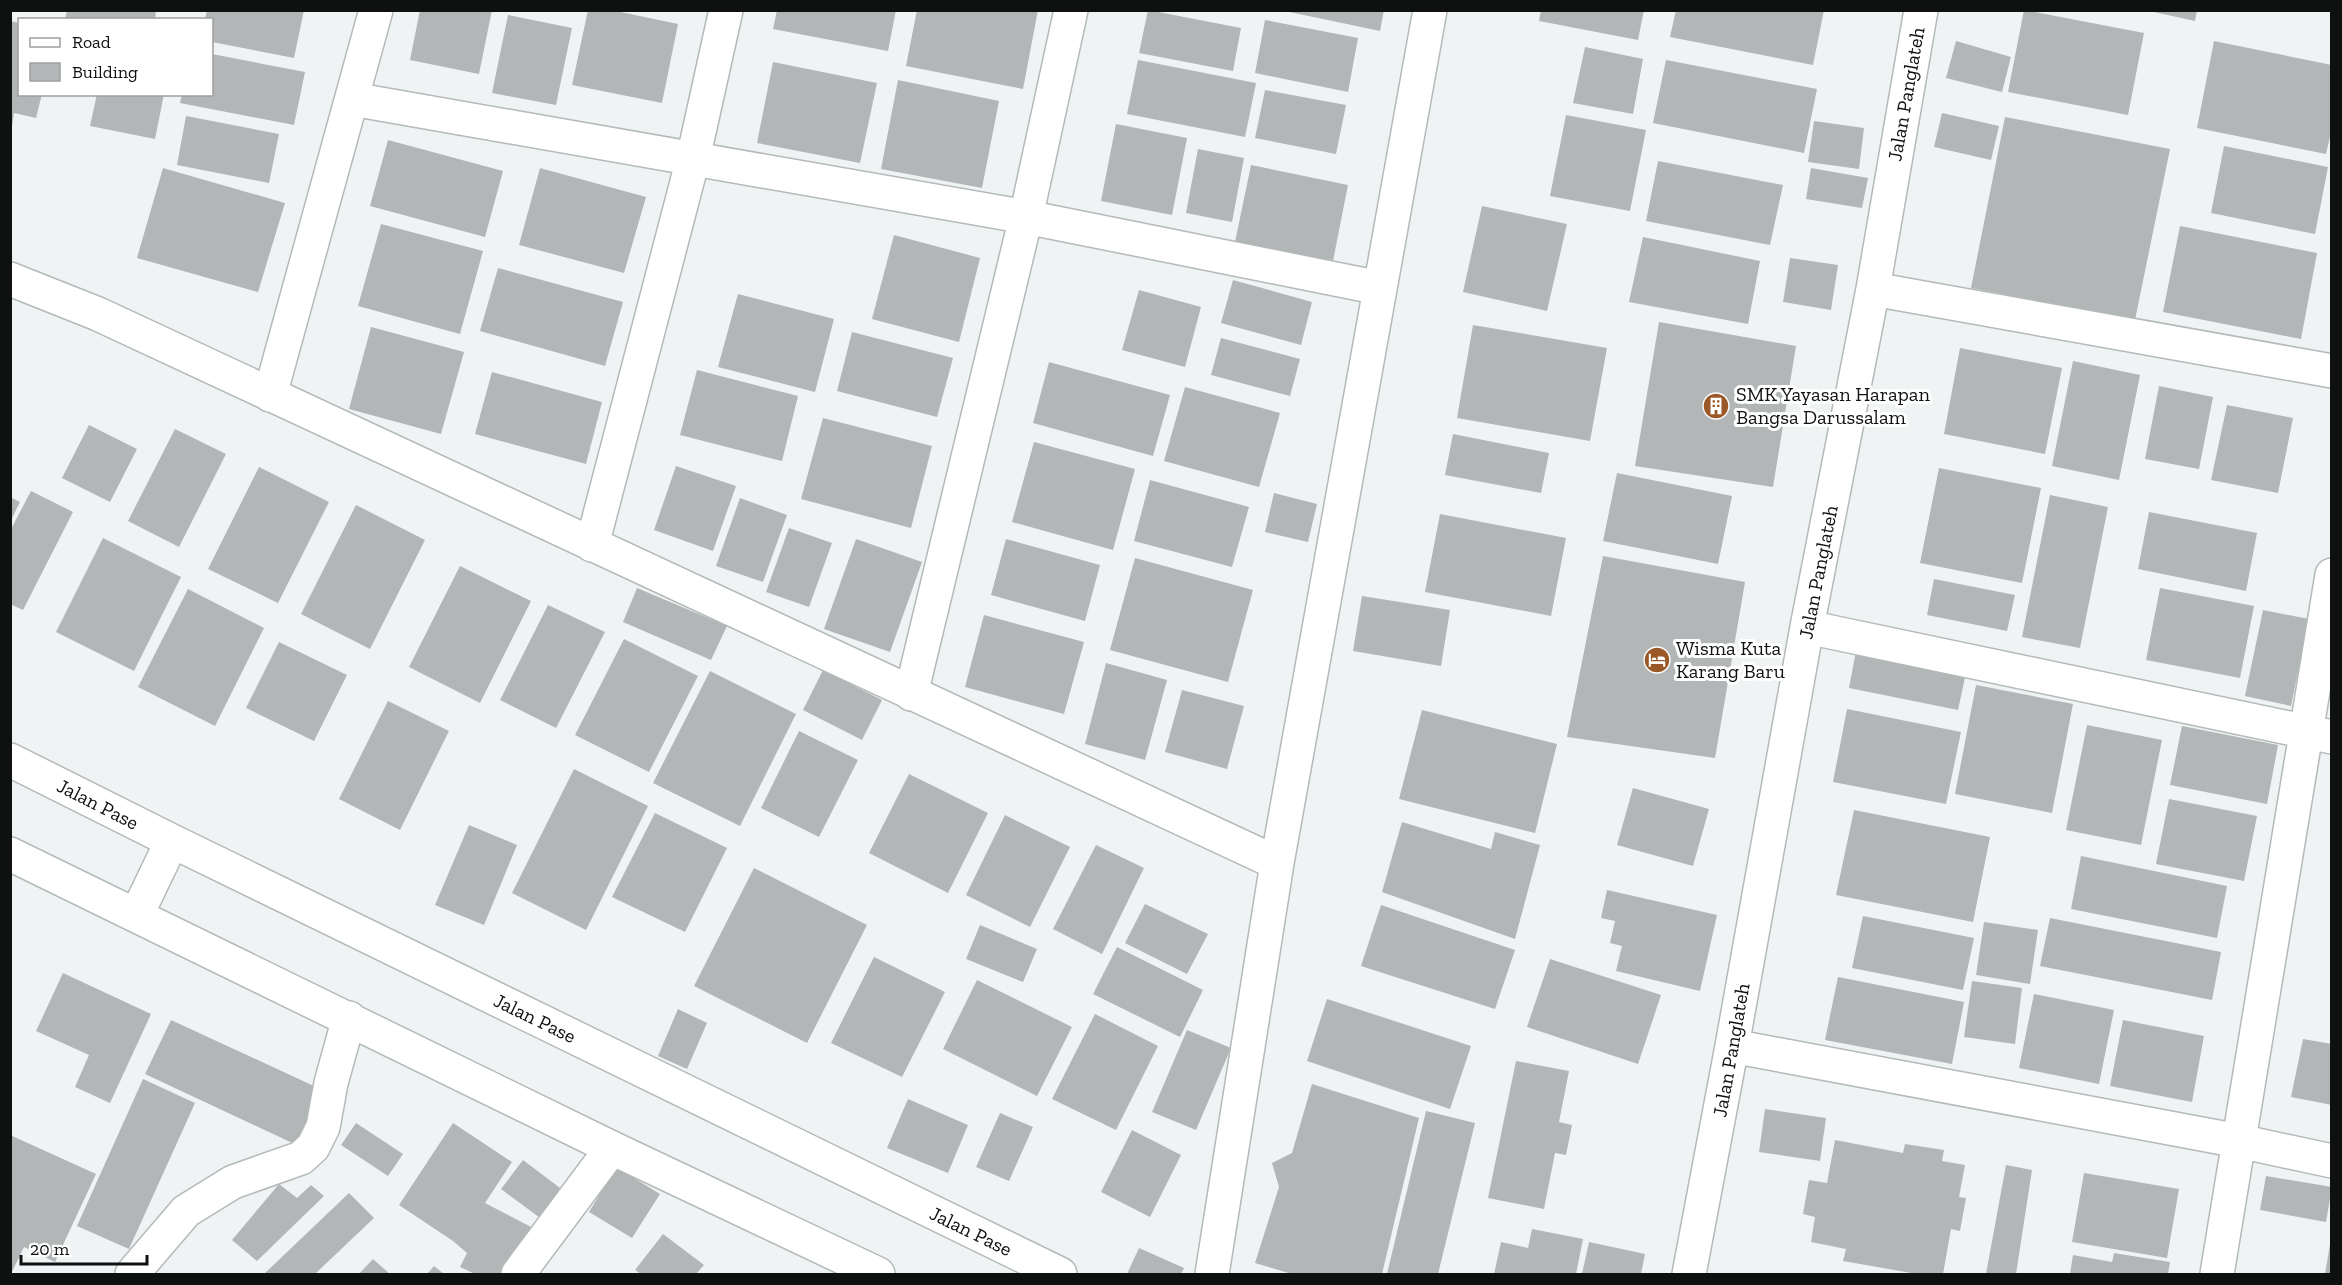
<svg xmlns="http://www.w3.org/2000/svg" width="2342" height="1285" font-family="'Zilla Slab',serif">
<style>
.building{fill:#b2b6b7}
.lines{fill:none;stroke-linecap:round;stroke-linejoin:round}
.minor-casing{stroke:#b4b9b9;stroke-width:36}
.tertiary-casing{stroke:#b4b9b9;stroke-width:36}
.minor{stroke:#fff;stroke-width:33}
.tertiary{stroke:#fff;stroke-width:33}
.labels{text-anchor:middle;stroke-width:6;stroke-linejoin:round;paint-order:stroke}
.street-label{font-size:20px;fill:#0f1010;stroke:#fff}
.poi-label{font-size:20px;fill:#0f1010;stroke:#fff;text-anchor:start}
</style>
<rect width="100%" height="100%" fill="#eff3f4"/>
<path class="building" d="M67,10H156L155,20H65Z
M207,10H304L294,58L212,42V20H205Z
M420,10H492L479,74L410,60Z
M588,10H611L678,24L662,103L572,85Z
M777,10H896L888,51L773,29Z
M917,10H1038L1023,89L906,66Z
M1148,10L1241,28L1233,71L1139,53Z
M1280,10H1384L1380,31Z
M1541,10H1644L1638,40L1539,21Z
M1676,10H1824L1813,65L1670,37Z
M2024,10L2144,33L2128,115L2008,92Z
M2145,10H2197L2195,21Z
M508,15L572,28L556,105L492,93Z
M1265,20L1358,38L1348,92L1255,73Z
M10,21L20,23V94H42L36,118L14,113L12,127Z
M1956,41L2011,57L2002,92L1946,78Z
M2214,41L2332,65V128L2326,154L2197,128Z
M1585,47L1643,59L1633,114L1573,103Z
M212,54L305,72L294,125L180,103L182,94H212Z
M1138,60L1256,83L1245,137L1127,114Z
M1666,60L1817,89L1804,153L1653,123Z
M773,62L877,83L860,163L757,143Z
M898,80L999,101L982,188L881,169Z
M1265,90L1346,105L1336,154L1255,138Z
M97,94H164L155,139L90,126Z
M1942,113L1999,126L1991,160L1934,147Z
M1566,115L1646,130L1630,211L1550,196Z
M186,116L279,134L269,183L177,165Z
M2005,117L2170,149L2135,320L1971,288Z
M1814,121L1864,128L1859,169L1808,162Z
M1116,124L1187,138L1172,215L1101,201Z
M388,140L503,171L485,237L370,206Z
M2224,146L2328,167L2315,234L2211,213Z
M1198,149L1244,158L1232,222L1186,213Z
M1658,161L1783,185L1770,245L1646,221Z
M1251,165L1348,185L1333,261L1235,242Z
M163,168L285,203L258,292L137,258Z
M540,168L646,197L624,273L519,245Z
M1811,168L1868,178L1862,208L1806,199Z
M1482,206L1567,224L1547,311L1463,292Z
M381,224L483,251L460,334L358,306Z
M2180,226L2317,253L2301,339L2163,312Z
M894,235L980,258L959,342L872,319Z
M1643,237L1760,261L1748,324L1629,302Z
M1790,258L1838,265L1831,310L1783,302Z
M498,268L623,302L605,366L480,331Z
M1233,280L1312,302L1301,345L1221,323Z
M1139,290L1201,307L1185,367L1122,350Z
M738,294L834,319L815,392L718,367Z
M1659,322L1796,346L1773,487L1635,466Z
M1473,325L1607,348L1590,441L1457,418Z
M371,327L464,352L441,434L349,409Z
M852,332L953,358L937,417L837,391Z
M1221,338L1300,359L1290,396L1211,375Z
M1960,348L2062,368L2045,454L1944,434Z
M2073,361L2140,375L2119,480L2052,466Z
M1049,362L1170,395L1153,456L1033,423Z
M697,370L798,396L782,461L680,435Z
M492,372L602,402L586,464L475,434Z
M2159,386L2213,397L2199,469L2145,459Z
M1185,387L1280,413L1259,487L1164,461Z
M2227,405L2293,418L2278,493L2211,480Z
M823,418L932,446L911,528L801,499Z
M89,425L137,449L110,502L62,478Z
M175,429L226,454L179,547L128,521Z
M1453,434L1549,453L1541,493L1445,475Z
M1034,442L1135,469L1113,550L1012,522Z
M676,466L736,486L713,551L654,530Z
M259,467L329,502L278,603L208,569Z
M1939,468L2041,488L2022,583L1920,563Z
M1617,473L1732,496L1718,564L1603,541Z
M1150,480L1249,507L1232,567L1134,541Z
M31,491L73,512L23,610L10,604V531Z
M1274,493L1317,504L1308,542L1265,532Z
M2050,495L2108,507L2080,648L2022,637Z
M10,497L20,502L10,522Z
M740,498L787,515L763,582L716,566Z
M356,505L425,540L370,649L301,614Z
M2149,512L2257,533L2246,591L2138,569Z
M1440,514L1566,538L1551,616L1425,592Z
M789,528L832,543L809,607L766,592Z
M103,538L181,577L134,671L56,632Z
M856,539L922,562L890,652L824,629Z
M1006,539L1100,565L1085,621L991,595Z
M1603,556L1745,582L1715,758L1567,737Z
M1135,558L1253,590L1228,682L1110,650Z
M460,566L531,601L480,703L409,667Z
M1934,579L2015,595L2007,631L1927,615Z
M637,588L727,626L711,660L623,622Z
M2160,588L2254,606L2240,678L2146,660Z
M188,589L264,628L215,726L138,687Z
M1362,596L1450,610L1441,666L1353,651Z
M548,605L605,632L556,728L500,700Z
M2263,610L2309,619L2291,706L2245,696Z
M984,615L1084,642L1064,714L965,687Z
M624,639L698,676L649,772L575,735Z
M279,642L347,675L314,741L246,708Z
M1857,646L1967,668L1958,710L1849,688Z
M1106,663L1167,680L1145,760L1085,744Z
M823,670L882,700L862,740L803,710Z
M710,671L796,714L740,826L653,783Z
M1976,685L2073,704L2052,813L1955,794Z
M1182,690L1244,706L1227,769L1165,752Z
M388,701L449,731L400,830L339,799Z
M1847,709L1961,732L1946,804L1833,782Z
M1422,710L1557,744L1535,833L1399,799Z
M2087,725L2162,740L2141,845L2066,830Z
M2182,726L2278,745L2267,804L2170,785Z
M799,731L858,760L819,837L761,808Z
M574,769L648,806L586,930L512,893Z
M909,774L988,813L948,893L869,853Z
M1633,788L1709,809L1693,866L1617,845Z
M2169,799L2257,816L2244,881L2156,864Z
M1854,810L1990,837L1973,922L1836,895Z
M655,813L727,848L685,932L612,897Z
M1005,815L1070,847L1030,927L966,895Z
M1402,822L1491,849L1495,832L1540,845L1515,939L1382,892Z
M469,825L517,845L484,925L435,905Z
M1096,845L1144,868L1102,954L1053,929Z
M2081,856L2227,886L2217,938L2071,909Z
M754,868L867,925L807,1043L694,986Z
M1607,890L1717,915L1700,991L1616,971L1622,946L1610,943L1615,921L1601,918Z
M1145,904L1208,934L1187,974L1125,943Z
M1381,905L1515,950L1495,1009L1361,966Z
M1863,916L1974,938L1963,990L1852,968Z
M2050,918L2221,952L2212,1000L2040,966Z
M1984,922L2038,930L2030,984L1976,975Z
M980,925L1037,949L1023,982L966,959Z
M1117,947L1203,990L1180,1037L1093,994Z
M874,957L945,992L902,1077L831,1043Z
M1550,959L1661,995L1638,1064L1527,1027Z
M63,973L151,1014L110,1103L75,1087L89,1055L36,1031Z
M1838,977L1964,1002L1952,1064L1825,1040Z
M977,980L1072,1027L1037,1096L943,1049Z
M1972,981L2022,988L2015,1044L1964,1037Z
M2034,994L2114,1010L2099,1084L2019,1068Z
M1327,999L1471,1046L1450,1109L1307,1061Z
M678,1009L707,1023L687,1069L658,1056Z
M1095,1014L1158,1046L1116,1130L1052,1099Z
M171,1020L329,1093L303,1148L145,1074Z
M2123,1020L2204,1036L2192,1102L2110,1086Z
M1187,1030L1231,1048L1196,1130L1152,1112Z
M2303,1039L2332,1044V1105L2291,1097Z
M1516,1061L1569,1071L1559,1122L1572,1125L1566,1155L1555,1153L1544,1209L1488,1198Z
M143,1079L195,1103L129,1249L77,1226Z
M1312,1084L1419,1118L1382,1274H1292L1255,1263L1279,1187L1272,1163L1292,1153Z
M908,1099L968,1125L948,1173L887,1148Z
M1765,1109L1826,1118L1820,1161L1759,1152Z
M1426,1111L1475,1123L1438,1274H1387Z
M1000,1113L1033,1127L1009,1181L976,1167Z
M356,1123L403,1154L388,1176L341,1145Z
M453,1123L512,1162L485,1203L535,1229L512,1274H475L460,1267L467,1253L453,1241L399,1205Z
M1132,1130L1181,1155L1150,1217L1101,1192Z
M10,1135L96,1174L55,1262L24,1247L11,1274Z
M1835,1140L1903,1153L1905,1144L1944,1150L1942,1161L1965,1165L1959,1197L1966,1198L1960,1231L1951,1229L1943,1274H1917L1843,1261L1846,1249L1811,1242L1815,1217L1803,1214L1809,1180L1827,1183Z
M523,1160L568,1194L547,1223L501,1189Z
M2006,1165L2032,1170L2016,1274H1986Z
M616,1167L660,1194L632,1238L589,1212Z
M2084,1173L2179,1189L2167,1258L2072,1242Z
M2266,1176L2332,1187L2326,1222L2260,1210Z
M279,1184L297,1198L311,1185L324,1196L257,1261L232,1240Z
M349,1193L374,1218L315,1274H264Z
M1532,1229L1583,1239L1576,1274H1494L1501,1242L1528,1248Z
M663,1234L704,1265L696,1274H641L635,1270Z
M1589,1242L1645,1254L1641,1274H1582Z
M2330,1244L2332,1274H2325Z
M1139,1248L1184,1268L1181,1274H1127Z
M2114,1253L2170,1262L2168,1274H2070L2073,1255L2112,1262Z
M373,1259L390,1274H359Z
M434,1266L444,1274H427Z"/>
<g class="lines">
<defs>
<path id="minor" d="M352,99L1026,217L1380,288
M10,279L98,314L1277,863
M1873,289L2332,371
M270,395L376,10
M592,545L693,159L726,10
M1807,627L2332,737
M911,694L1026,217L1071,10
M1732,1046L2239,1141L2332,1161
M132,1274L186,1211L233,1182L301,1158L313,1147L323,1127L331,1083L349,1018
M518,1274L612,1148
M1212,1274L1277,863L1430,10
M1689,1274L1732,1046L1807,627L1873,289L1921,10
M2217,1274L2332,575"/>
<path id="tertiary" d="M10,760L172,841L1060,1274
M10,854L612,1148L878,1274
M137,914L172,841"/>
</defs>
<use href="#minor" class="minor-casing"/>
<use href="#tertiary" class="tertiary-casing"/>
<use href="#minor" class="minor"/>
<use href="#tertiary" class="tertiary"/>
</g>
<defs>
<symbol id="building-disc" viewBox="-11 -11 22 22"><circle r="9.5" fill="#9a5727" stroke="#fff"/><path d="M-4-6H4V6H1V3H-1V6H-4ZM-2.5-4.3h1.7v1.8h-1.7ZM.8-4.3h1.7v1.8H.8ZM-2.5-1h1.7V.8h-1.7ZM.8-1h1.7V.8H.8Z" fill="#fff"/></symbol>
<symbol id="hotel-disc" viewBox="-11 -11 22 22"><circle r="9.5" fill="#9a5727" stroke="#fff"/><path d="M-6-4.5h1.5V1H6V5H4.5V3h-9V5H-6ZM-4 0a1.8 1.8 0 1 1 3.6 0ZM.5 0V-2.5h3Q6-2.5 6 0Z" fill="#fff"/></symbol>
</defs>
<g fill-rule="evenodd">
<use href="#building-disc" x="1701" y="391" width="30" height="30"/>
<use href="#hotel-disc" x="1642" y="645" width="30" height="30"/>
</g>
<g class="labels">
<g class="street-label">
<text transform="translate(1906 94) rotate(-80)" y="7">Jalan Panglateh</text>
<text transform="translate(1818 572) rotate(-79)" y="7">Jalan Panglateh</text>
<text transform="translate(98 804) rotate(27)" y="7">Jalan Pase</text>
<text transform="translate(535 1018) rotate(26)" y="7">Jalan Pase</text>
<text transform="translate(1731 1050) rotate(-80)" y="7">Jalan Panglateh</text>
<text transform="translate(971 1231) rotate(26)" y="7">Jalan Pase</text>
</g>
<g class="poi-label">
<text x="1736" y="401">SMK Yayasan Harapan<tspan x="1736" dy="23">Bangsa Darussalam</tspan></text>
<text x="1676" y="655">Wisma Kuta<tspan x="1676" dy="23">Karang Baru</tspan></text>
</g>
</g>
<rect width="2342" height="1285" fill="none" stroke="#0f1010" stroke-width="24"/>
<rect x="18" y="18" width="195" height="78" fill="#ffffff" stroke="#9f9f9f" stroke-width="1.5"/>
<rect x="30" y="38" width="30" height="9" fill="#ffffff" stroke="#9f9f9f" stroke-width="1.5"/>
<text x="72" y="48" font-size="18" fill="#0f1010">Road</text>
<rect x="30" y="63" width="30" height="18" fill="#b2b6b7" stroke="#9f9f9f" stroke-width="1.5"/>
<text x="72" y="78" font-size="18" fill="#0f1010">Building</text>
<path d="M21 1255v9h126v-9" fill="none" stroke="#0f1010" stroke-width="3"/>
<text x="30" y="1255" font-size="18" fill="#0f1010" stroke="#ffffff" stroke-width="4.5" paint-order="stroke">20 m</text>
</svg>
